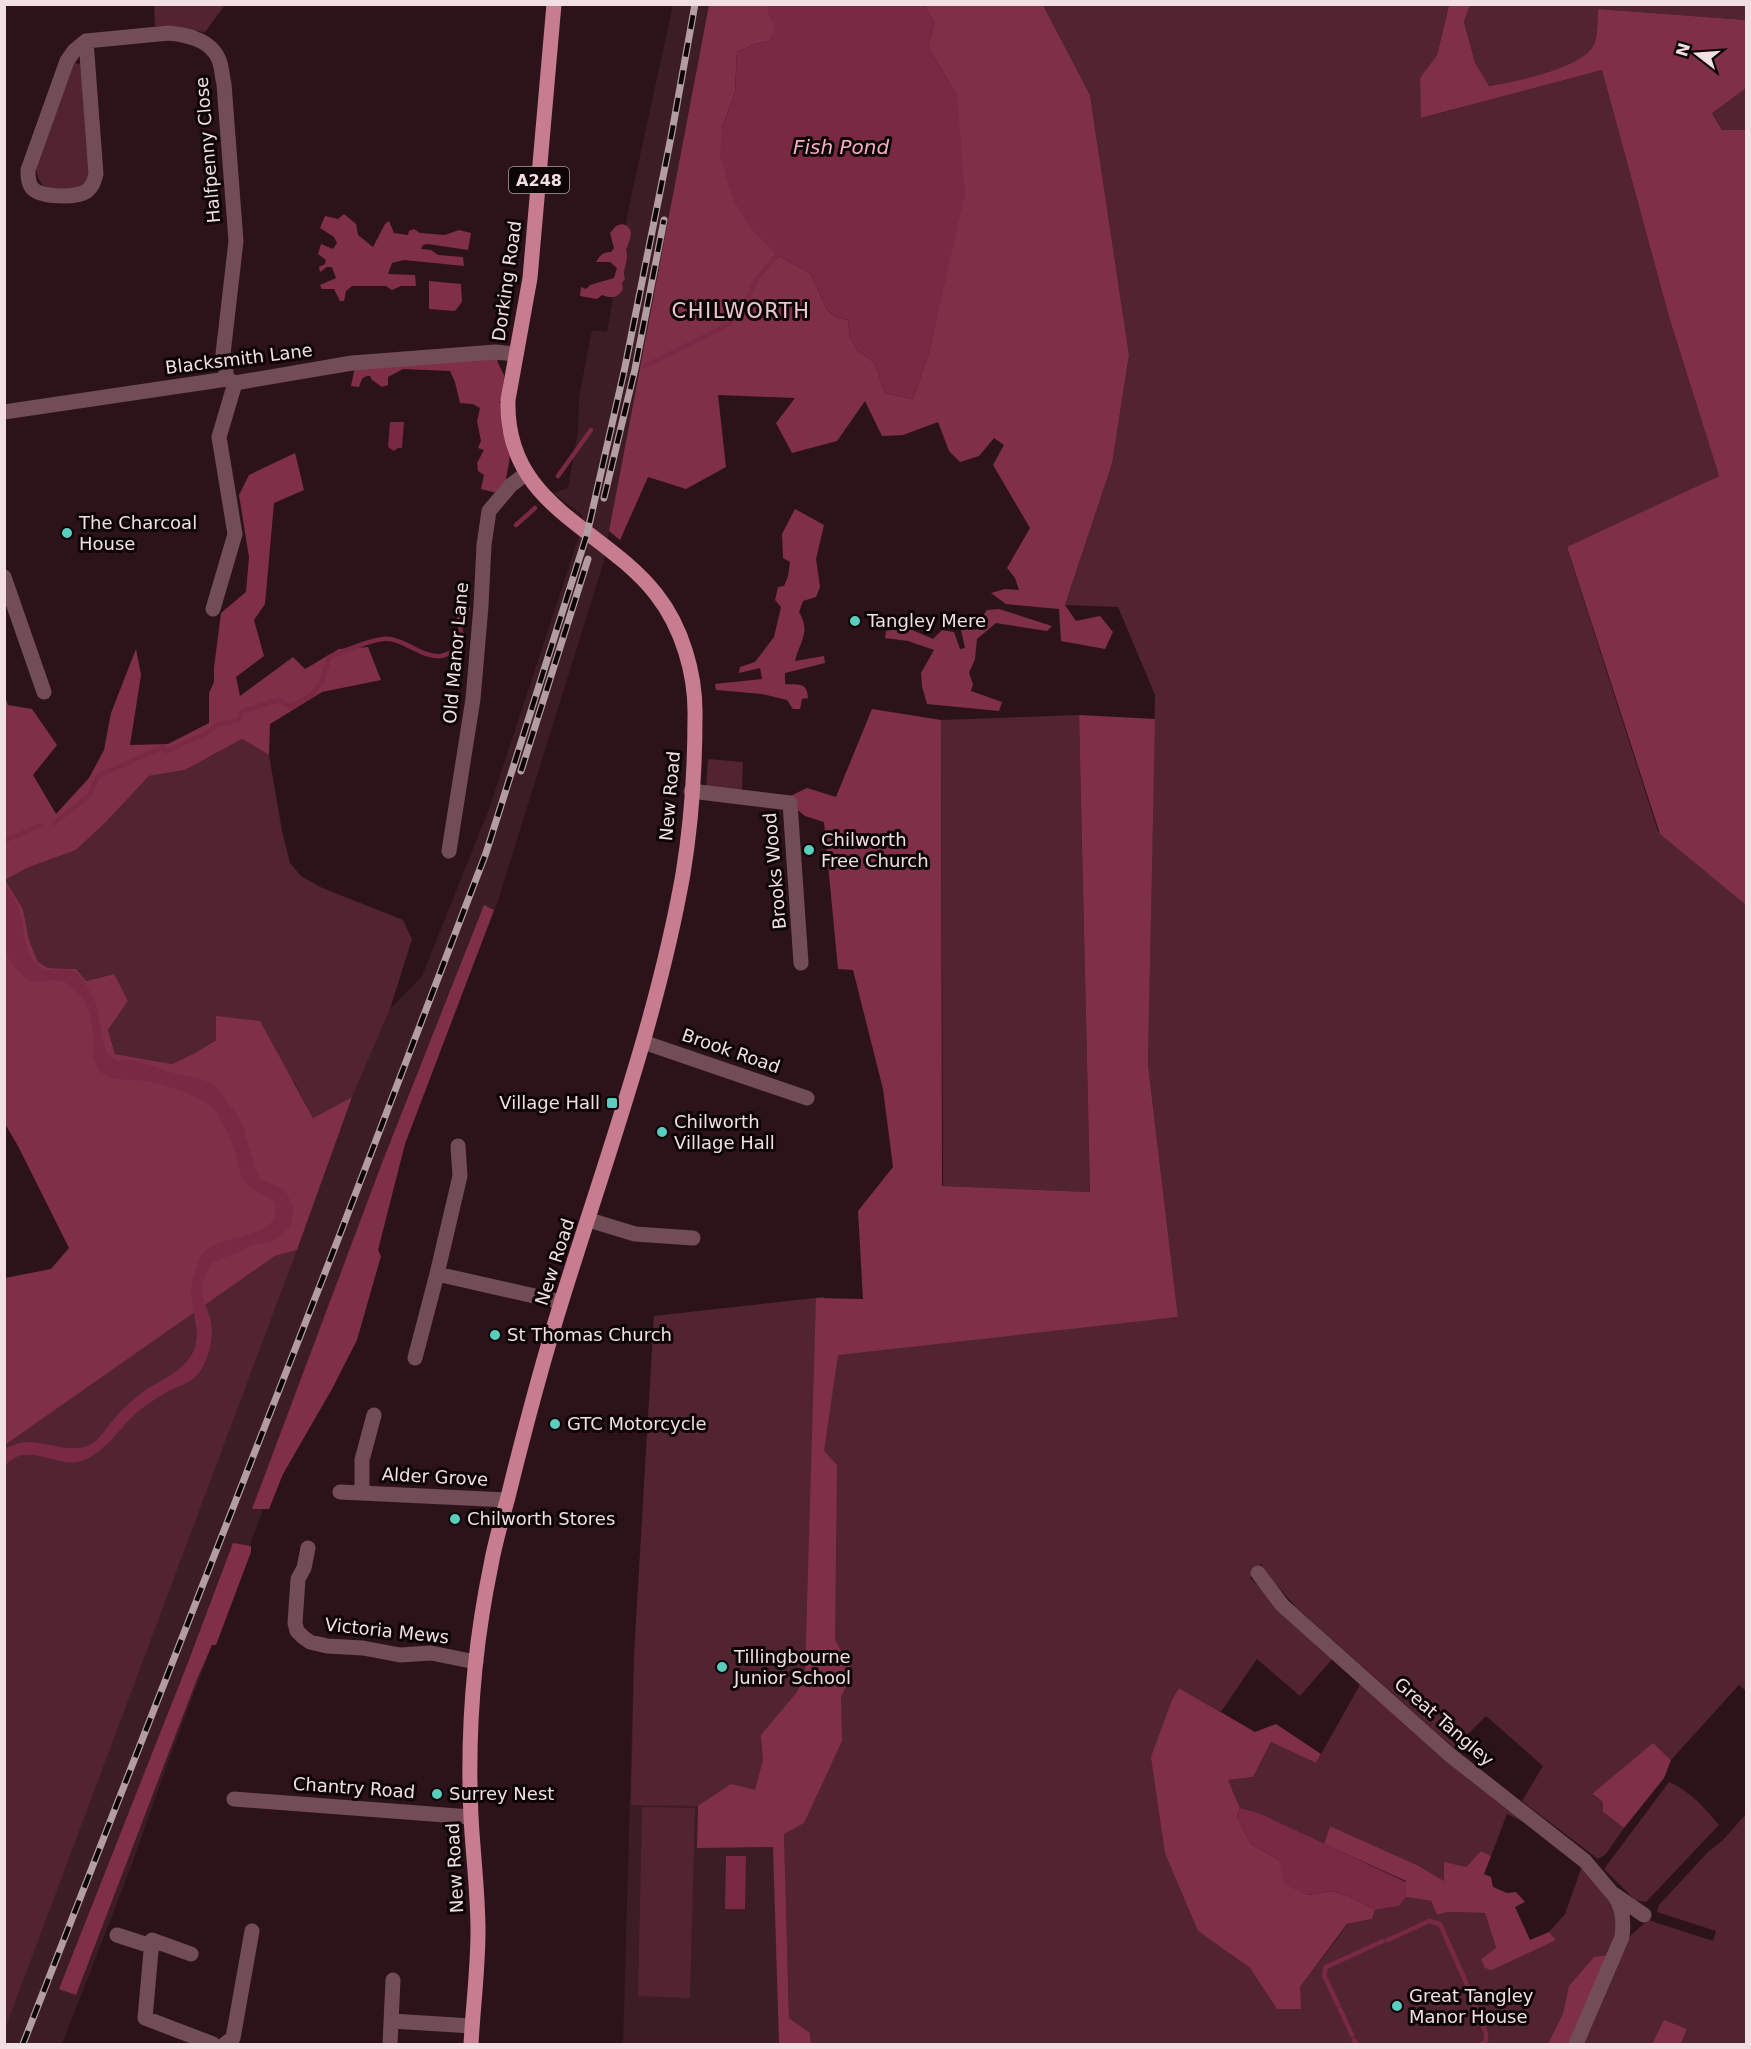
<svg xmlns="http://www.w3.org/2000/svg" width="1751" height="2049" font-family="'DejaVu Sans',sans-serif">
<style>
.built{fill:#3c1c25}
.green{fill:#522330}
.forest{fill:#802f48}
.water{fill:#792943}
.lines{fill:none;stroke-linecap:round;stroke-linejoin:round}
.stream{stroke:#792943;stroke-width:4.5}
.street{stroke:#724d55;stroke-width:15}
.primary{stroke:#c87c8f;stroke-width:15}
.rail-casing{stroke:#b29da2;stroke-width:7}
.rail{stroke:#0d0406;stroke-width:4.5;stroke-dasharray:14;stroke-linecap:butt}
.poi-dot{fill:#59cebf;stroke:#0d0406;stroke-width:2}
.labels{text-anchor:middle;stroke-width:6;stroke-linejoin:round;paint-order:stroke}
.shield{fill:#0d0406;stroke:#ad9da1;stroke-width:1.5}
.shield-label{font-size:16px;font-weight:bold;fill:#f2dfe3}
.street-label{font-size:18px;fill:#f2dfe3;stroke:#0d0406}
.poi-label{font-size:18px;fill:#f2dfe3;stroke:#0d0406;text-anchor:start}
.water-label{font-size:20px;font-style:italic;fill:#f8b0c1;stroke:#0d0406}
.quarter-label{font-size:21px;letter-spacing:1.5px;fill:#ecc7cf;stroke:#0d0406}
</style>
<rect width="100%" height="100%" fill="#2c131a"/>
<path class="built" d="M673,5H709L603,564L497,904L435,1065L411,1117L170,1757L128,1875L62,2044H5L4,2029L297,1250L352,1096L390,1009L422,976L489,809L581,530L582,515L553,493L568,488L578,431L579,397L592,330L607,332L629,206Z
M824,1297L779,2043L795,2044H623L634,1656L654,1316Z"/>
<path class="green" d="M154,5H225L205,32L155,26Z
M1043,5H1449L1437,55L1420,78L1422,118L1602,70L1669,317L1719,476L1567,548L1658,831L1746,904V1691L1739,1685L1671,1760L1653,1744L1592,1795L1603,1802V1812L1624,1828L1605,1855L1598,1859L1522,1801L1543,1766L1486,1716L1454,1748L1296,1607L1265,1572L1261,1564L1250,1578L1334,1657L1300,1696L1257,1659L1221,1712L1179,1688L1198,1931L1250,1968L1278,2009L1300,1987L1348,1924L1372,1919L1375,1910L1399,1906L1406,1897L1431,1901L1437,1915L1448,1912L1485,1913L1496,1948L1556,1940L1549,1932L1565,1914L1582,1866L1616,1908L1619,1930L1570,2044H811L810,2033L789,2018L784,1834L804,1822L760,1795L698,1806L631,1805L634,1656L654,1316L824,1297L828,1350L1178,1317L1148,1065L1155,695L1118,607L1065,605L1112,464L1129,355L1090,95Z
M1470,5H1746V20L1598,9C1597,19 1598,33 1595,42C1587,68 1513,82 1489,86L1475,64L1464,22Z
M74,63L81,64L91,176L82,187C59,190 39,197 36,167Z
M1746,88V130H1722L1712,112Z
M1079,715L1090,1192L943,1186L941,720Z
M242,739L269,755L282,831L290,863L301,876L320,887L403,920L412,939L390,1009L352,1097L313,1118L294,1082L216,1040L195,1053L172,1064L115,1054L108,1030L128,1001L113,974L86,981L75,969L48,968L38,962L29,940L23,909L5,880L27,868L76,850L106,822L149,776L185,770Z
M708,759L743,762L742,791L706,787Z
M297,1250L5,2029V1445L275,1256Z
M1362,1681L1542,1831L1507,1814L1491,1856L1481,1851L1466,1867L1445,1882L1417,1865L1330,1826L1324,1844L1259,1813L1240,1808L1228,1780L1253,1777L1271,1742L1316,1763Z
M1669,1782C1689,1790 1706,1809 1719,1825L1646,1902L1635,1900L1604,1869Z
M642,1807L695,1808L690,1998L638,1996Z
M1746,1814V2044H1681L1687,2029L1664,2021L1652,2044H1581L1630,1936L1648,1920L1713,1941L1716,1931L1657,1912L1659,1905L1708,1852L1722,1841Z"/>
<path class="forest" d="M709,5H768V12L776,28L770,41L755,44L737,52L735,92L722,128L777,255L811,274L827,310L837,318L848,320L850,337L857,350L875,363L885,393L913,399L929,352L941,296L957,95L928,48L934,22L924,5H1043L1090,95L1129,355L1112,464L1065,605L1076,621L1100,616L1113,632L1105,649L1061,641L1059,609L1006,604L991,593L1005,589L1019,590L1015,578L1007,568L1030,528L993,465L1004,445L994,438L979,456L960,462L949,451L938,422L903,435L882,436L865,401L837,441L792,453L776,423L795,398L718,395L726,467L686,489L648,477L620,540L609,531Z
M1449,5H1470L1464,22L1475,63L1489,86C1513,82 1587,68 1595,42C1598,33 1597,19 1598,9L1746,20V88L1712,113L1722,130H1746V905L1660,834L1567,547L1719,476L1669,317L1602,70L1421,118L1420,78L1437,55Z
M344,214L356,224L358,235L373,247L385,224L389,221L394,233L408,235L409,231L414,229L420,233L445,235L459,230L471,233L468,250L428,244L423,245L421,249L431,250L438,255L463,257L464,266L404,260L392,263L388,274L415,275L416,286H401L392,290L386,286H352L346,291L344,301H340L334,289H322L320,285L336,278L332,267H327L320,272L319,267L325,264L326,260L318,254L321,244L333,249L337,243L334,237L320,228L325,216L338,219Z
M622,224C636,227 630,240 626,250C630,261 621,269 625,279L622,283L623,289C617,298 613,299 602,295L597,299L580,296L581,287L586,289L590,285L614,278L617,268L610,262H596C600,255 603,252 611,252L614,248L610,233L616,226Z
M429,281L461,284L462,302L455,311L429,309Z
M497,356L498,363L504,375L503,399L499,402L504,407L502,431L509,435C512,450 509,464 506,478L511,484L505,495L481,489L484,475L478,471L477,463L484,450L478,448L481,441L477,421L480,408L473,404L460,403L455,382L450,371L403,369L388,377V385L382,387L372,380L370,376C362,375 361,381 359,387L351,386L355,367Z
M295,453L304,490L274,503L265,604L254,620L264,656L236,677L240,696L293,657L305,669L339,649L368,647L381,680L322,692L270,724L269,755L242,739L185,770L149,776L106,822L76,850L27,868L5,880L23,909L29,940L38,962L48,968L76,969L86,981L114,974L128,1001L108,1030L115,1054L172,1064L195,1053L216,1040V1016L260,1021L313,1118L352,1097L297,1250L275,1256L5,1445V1278L51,1269L69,1248L18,1146L5,1124L4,693L8,705L32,709L57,745L33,775L56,814L89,778L104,750L111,713L136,649L141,675L130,745L168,744L209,723V693L214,682V668L221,613L246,592L249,557L239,495L249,475Z
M795,509L824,525L816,559L820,587L816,597L803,601L799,612C811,632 800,641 795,661L824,656L825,663L785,673V684C800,685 807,682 808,698L802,699L800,709H793L787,700L762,694L716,690L715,684L762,679L760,668L739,673L740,667L755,662L774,637L781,607L775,600L778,587L784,586L788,576L790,562L783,558L782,534Z
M999,609L1052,626L1047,631L996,623L977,639L975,659L969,673L973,684L971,691L1002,702L999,711L927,704L922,686L921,673L934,650L908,641L885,638L886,631L899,629L902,618H908L912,630L933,639L942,630L954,632L960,649L965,648L961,630L965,627L976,630L981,618L987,610Z
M872,709L941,720L942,1186L1090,1192L1079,715L1155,719L1148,1065L1178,1317L838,1355L824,1451L837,1465L835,1640L853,1672L841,1697L842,1741L804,1823L784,1834L789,2018L810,2033L811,2044L779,2043L773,1847L697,1848L698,1806L731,1784L755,1790L763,1760L761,1735L797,1692L805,1675L816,1298L863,1299L858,1211L893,1167L883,1089L853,970L838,969L824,822L805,816L784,799L807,788L836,797Z
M484,905L494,910L405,1144L378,1250L381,1256L357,1340L332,1389L283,1474L269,1509H252L382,1163Z
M233,1543L251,1546V1552L216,1645H212L197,1679L76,1995L59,1989L187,1665Z
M1179,1688L1255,1732L1276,1724L1321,1754L1316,1763L1271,1742L1253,1777L1228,1780L1240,1808L1237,1817L1251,1844L1279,1860L1307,1895L1331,1891L1349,1896L1375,1910L1372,1919L1347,1924L1300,1987L1301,2009H1277L1250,1968L1198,1931L1165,1853L1151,1757L1172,1700Z
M1653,1743L1671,1760L1664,1778L1624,1828L1603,1812V1802L1592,1794Z
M1330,1826L1417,1865L1444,1881V1862L1466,1867L1481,1851L1491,1856L1484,1874L1491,1877L1493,1887L1507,1893L1516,1892L1525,1902L1515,1907L1530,1940L1549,1932L1556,1940L1492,1970L1485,1968L1481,1959L1496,1948L1485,1913L1448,1912L1437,1915L1431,1901L1406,1897V1881L1324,1844Z
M1610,1955L1570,2044H1548L1563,2014L1569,1986L1594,1957Z
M1664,2020L1687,2029L1681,2044H1652Z"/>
<path class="water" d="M768,5H924L934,22L928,48L957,95L965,194L929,352L913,399L885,393L875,363L857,350L850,337L848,320L837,318L827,310L811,274L777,255L751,229L733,199L720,156L722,128L735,92L737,52L755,44L770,41L775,28L768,12Z
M390,422H404L402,448H398L394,451L388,447Z
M5,883C9,891 15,899 18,907C25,924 23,950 36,964C49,977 62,964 75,972C84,978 90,992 95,1002C102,1018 99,1049 112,1058C118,1063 123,1059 130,1060C145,1062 159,1069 173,1073C187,1077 205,1078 217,1087L242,1123L255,1169L260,1179L285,1190L293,1207L291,1224L283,1235L271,1242L253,1244L239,1252L212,1262C208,1270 202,1279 202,1288C202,1300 207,1307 210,1318C215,1334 209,1361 198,1374C190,1384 177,1386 167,1392C158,1397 149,1403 140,1410C121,1425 104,1456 78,1462C54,1466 25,1441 5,1466V1449C11,1446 19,1442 26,1442C48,1441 72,1456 93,1443C100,1439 112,1420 120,1412C127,1405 136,1397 144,1391C162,1379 188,1370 195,1347C201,1326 188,1304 192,1283C193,1278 195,1272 197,1266C199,1261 202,1253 206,1250C227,1233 287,1238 274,1201L251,1188L242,1178L232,1141L217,1112L206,1102L182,1091L149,1081L114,1079L100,1072L93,1057L94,1039L91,1018L84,1000L75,989L63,981L54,980L38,982L28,980L18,971L8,957L4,945Z
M1240,1808L1259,1813L1406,1882V1897L1399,1906L1375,1910L1349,1896L1331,1891L1307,1895L1284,1884L1279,1860L1251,1844L1237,1817Z
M726,1856H746L745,1909H725Z"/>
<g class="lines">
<path class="stream" d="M645,366L729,324L744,307L756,280L777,255
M558,476L591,430
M516,525L535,508
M54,823L89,796L98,776L163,747L166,751L205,734L219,724L239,720L241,712L278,700L291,707L311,695L322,682L329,657C342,652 369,640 383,639C404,637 420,658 441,656C446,655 451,652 455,651L461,633L459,618L468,609
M4,841L41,825
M1388,1940L1429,1921L1440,1924L1472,1996
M1474,2004L1486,2033V2041L1482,2044
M1338,2005L1324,1975L1326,1967L1383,1941
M1340,2009L1352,2035
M1354,2040L1356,2044"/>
<path class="street" d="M86,41L96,174C94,181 93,186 87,191C77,198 41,198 32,188C28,183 28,176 28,170L67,61L74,51L86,41L169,33C188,35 211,40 219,60C222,67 222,77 224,84L236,241L223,354L227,379
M4,412L227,379L235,383L352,363L495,352L516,354
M4,577L44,692
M213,609L235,534L219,437L235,383
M691,791L790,803L801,963
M449,851L473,699L481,606L484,545L489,511L511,485L527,473
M643,1042L807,1098
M589,1220L635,1234L693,1238
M437,1274L561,1302
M415,1358L437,1274L460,1176L458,1146
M340,1492L507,1500
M362,1493V1460L374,1415
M308,1548L304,1568L298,1579L295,1623L297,1631L303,1637L310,1642L327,1646L363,1648L400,1655L431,1653L476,1662
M1258,1573L1282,1605L1450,1755L1585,1861L1612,1893L1644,1915
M234,1799L471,1817
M117,1935L151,1946
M191,1954L152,1940L145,2018L213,2044
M391,2021L472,2026
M225,2044L233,2038L252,1931
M390,2044L393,1980
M1576,2044L1622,1937C1624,1922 1623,1907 1614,1895"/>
<path class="primary" d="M471,2044C473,2007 478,1969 478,1931C478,1893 473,1855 471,1817C467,1733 474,1647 491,1565C495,1542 502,1519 508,1497C524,1432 541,1367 561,1303C605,1161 657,1020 683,874C691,825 695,766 695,717C696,674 682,627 656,594C602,526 505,506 508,400L530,278L554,4"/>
<defs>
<path id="rail" d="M604,498L635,369L664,220
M521,771L588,559
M23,2044L337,1242L486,853L587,534L625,367L672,132L695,4"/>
</defs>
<use href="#rail" class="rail-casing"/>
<use href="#rail" class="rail"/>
</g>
<g class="poi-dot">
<circle cx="67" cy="533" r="6"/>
<circle cx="855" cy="621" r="6"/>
<circle cx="809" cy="850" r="6"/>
<rect x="606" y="1097" width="12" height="12" rx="3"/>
<circle cx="662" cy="1132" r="6"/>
<circle cx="495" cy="1335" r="6"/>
<circle cx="555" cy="1424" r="6"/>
<circle cx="455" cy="1519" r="6"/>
<circle cx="722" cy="1667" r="6"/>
<circle cx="437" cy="1794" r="6"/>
<circle cx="1397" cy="2006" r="6"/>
</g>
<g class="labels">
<rect class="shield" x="509" y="167" width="60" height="26" rx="4.5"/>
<g class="shield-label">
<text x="539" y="186">A248</text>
</g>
<g class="street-label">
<text transform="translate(208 150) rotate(-95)" y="6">Halfpenny Close</text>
<text transform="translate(507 281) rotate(-82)" y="6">Dorking Road</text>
<text transform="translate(239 359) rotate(-7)" y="6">Blacksmith Lane</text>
<text transform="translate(456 653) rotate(-85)" y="6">Old Manor Lane</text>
<text transform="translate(670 796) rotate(-85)" y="6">New Road</text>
<text transform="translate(775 871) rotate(-95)" y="6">Brooks Wood</text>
<text transform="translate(731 1051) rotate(19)" y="6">Brook Road</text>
<text transform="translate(555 1262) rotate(-72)" y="6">New Road</text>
<text transform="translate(435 1477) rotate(3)" y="6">Alder Grove</text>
<text transform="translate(387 1631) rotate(6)" y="6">Victoria Mews</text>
<text transform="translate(1444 1722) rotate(41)" y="6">Great Tangley</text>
<text transform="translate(354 1788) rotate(4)" y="6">Chantry Road</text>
<text transform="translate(455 1868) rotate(-93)" y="6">New Road</text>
</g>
<g class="poi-label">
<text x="79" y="529">The Charcoal<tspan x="79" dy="21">House</tspan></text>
<text x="867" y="627">Tangley Mere</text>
<text x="821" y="846">Chilworth<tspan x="821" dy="21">Free Church</tspan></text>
<text x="600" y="1109" text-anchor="end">Village Hall</text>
<text x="674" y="1128">Chilworth<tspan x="674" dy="21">Village Hall</tspan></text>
<text x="507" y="1341">St Thomas Church</text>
<text x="567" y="1430">GTC Motorcycle</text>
<text x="467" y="1525">Chilworth Stores</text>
<text x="734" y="1663">Tillingbourne<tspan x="734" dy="21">Junior School</tspan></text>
<text x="449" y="1800">Surrey Nest</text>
<text x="1409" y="2002">Great Tangley<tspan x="1409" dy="21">Manor House</tspan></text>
</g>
<g class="water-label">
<text x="841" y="154">Fish Pond</text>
</g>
<g class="quarter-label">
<text x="741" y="318">CHILWORTH</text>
</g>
</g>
<rect width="1751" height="2049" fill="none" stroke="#f2dfe3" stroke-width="12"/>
<g transform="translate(1697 54) rotate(287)" stroke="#0d0406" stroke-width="4.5" paint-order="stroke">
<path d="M0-4.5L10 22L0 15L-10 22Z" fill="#f2dfe3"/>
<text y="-9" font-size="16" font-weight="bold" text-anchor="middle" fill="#f2dfe3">N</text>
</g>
</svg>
